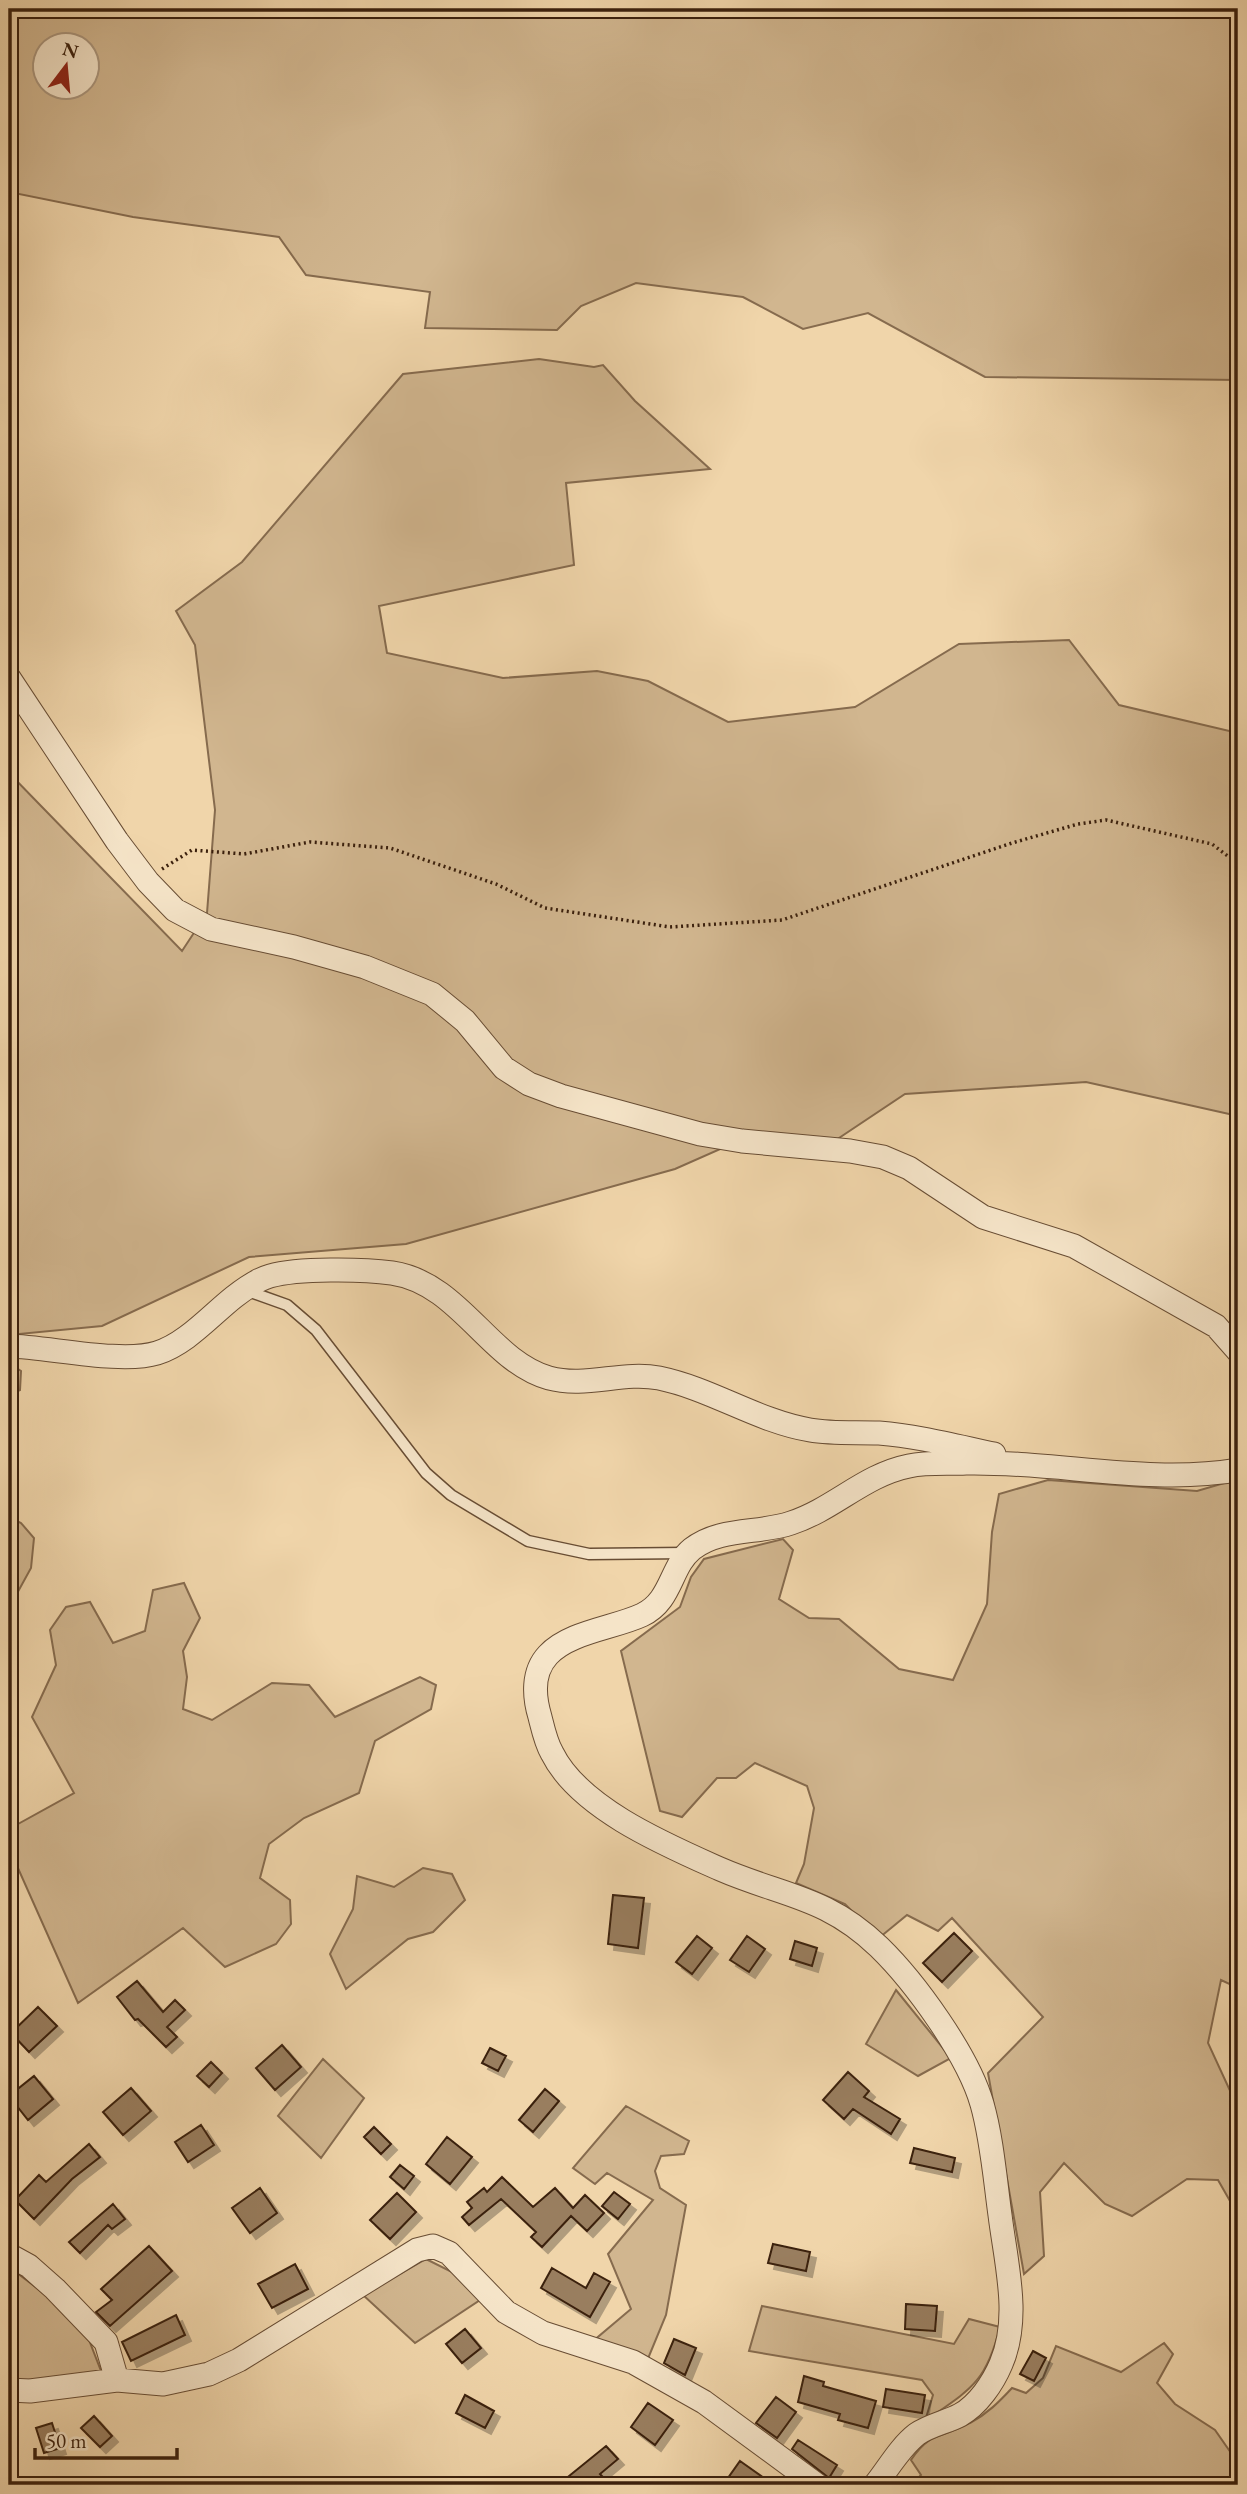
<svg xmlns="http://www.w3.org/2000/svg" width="1247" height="2494" font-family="'EB Garamond',serif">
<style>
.green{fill:#d1b68f;stroke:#866b4e;stroke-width:2;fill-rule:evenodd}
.building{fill:#997e5f;stroke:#3b200d;stroke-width:2;filter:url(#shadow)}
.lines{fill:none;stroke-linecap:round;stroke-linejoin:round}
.lane-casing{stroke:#684d34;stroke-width:13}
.street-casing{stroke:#684d34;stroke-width:25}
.path{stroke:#3b200d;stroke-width:3.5;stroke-dasharray:2 3.5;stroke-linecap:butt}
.lane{stroke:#f5e4c8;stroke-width:10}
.street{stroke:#f5e4c8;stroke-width:23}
</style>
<defs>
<filter id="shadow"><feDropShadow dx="6" dy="6" stdDeviation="0" flood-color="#0004"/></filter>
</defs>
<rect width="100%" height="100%" fill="#f0d5aa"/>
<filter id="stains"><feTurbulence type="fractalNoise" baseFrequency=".00286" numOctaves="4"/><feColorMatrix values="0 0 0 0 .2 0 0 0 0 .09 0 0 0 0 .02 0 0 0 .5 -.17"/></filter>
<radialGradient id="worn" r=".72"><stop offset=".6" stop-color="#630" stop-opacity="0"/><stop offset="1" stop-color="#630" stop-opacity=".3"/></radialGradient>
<path class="green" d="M9,9H1238V380L985,377L868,313L803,329L743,297L636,283L581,306L557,330L425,328L430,292L306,275L279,237L133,217L9,192ZM46,46H88V88H46Z
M539,359L594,367L603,365L635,401L710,469L566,483L574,565L379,606L387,653L503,678L597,671L648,681L728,722L855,707L959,644L1069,640L1119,705L1238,733V1116L1086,1082L905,1094L818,1152L754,1134L675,1169L406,1244L249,1257L102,1326L9,1335V773L182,951L207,913L215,810L195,645L176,611L242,562L403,374Z
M9,1363L21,1371L20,1390L9,1395Z
M1238,1479V1988L1221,1980L1208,2043L1238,2108V2215L1218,2180L1187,2179L1132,2216L1105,2204L1064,2163L1040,2192L1044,2256L1024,2274L988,2073L1043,2017L952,1918L938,1931L907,1915L879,1938L845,1904L796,1883L804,1864L814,1808L807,1786L755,1763L736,1778H717L682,1817L660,1811L621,1651L680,1607L691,1577L704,1559L783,1539L793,1550L779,1599L809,1618L839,1619L899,1669L953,1680L987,1604L992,1532L999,1494L1048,1480L1197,1491Z
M9,1517L21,1523L34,1538L31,1568L9,1608Z
M184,1583L200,1618L183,1651L187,1677L183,1709L212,1720L272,1683L309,1685L335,1717L420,1677L436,1685L431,1709L375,1741L359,1793L304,1818L269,1844L260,1878L290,1900L291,1924L276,1944L225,1967L183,1928L78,2003L9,1848V1829L74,1793L32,1717L56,1665L50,1630L66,1607L90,1602L113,1643L145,1631L153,1590Z
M423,1868L452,1874L465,1900L433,1932L408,1939L346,1989L330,1954L353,1909L357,1876L394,1887Z
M896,1990L951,2058L918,2076L866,2044Z
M323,2059L364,2098L321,2158L278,2116Z
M626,2106L689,2141L684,2154L661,2156L655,2171L660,2188L686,2205L666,2315L647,2361L592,2342L631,2309L608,2254L653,2200L607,2173L595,2184L573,2168Z
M426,2259L454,2273L480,2300L415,2343L363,2295Z
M9,2267L57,2303L89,2340L101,2371L23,2383L9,2382Z
M762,2306L954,2344L969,2319L1000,2327C986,2383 971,2389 925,2421L933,2395L922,2380L749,2351Z
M1164,2343L1173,2354L1157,2383L1175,2404L1215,2430L1238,2463V2485H912L921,2475L911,2460C931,2430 942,2439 970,2423C987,2414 999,2402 1012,2388L1026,2393L1043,2378L1056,2346L1121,2372Z"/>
<path class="building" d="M613,1895L644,1898L638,1948L608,1944Z
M954,1933L972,1951L942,1982L923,1963Z
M697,1936L712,1948L692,1974L676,1962Z
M747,1936L765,1949L749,1972L730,1960Z
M795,1941L817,1948L812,1966L790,1959Z
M137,1981L163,2012L175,2000L185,2010L167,2027L177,2037L166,2047L138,2019L135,2020L117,1997Z
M38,2007L57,2026L29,2052L11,2033Z
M282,2045L301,2067L275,2090L256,2068Z
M490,2048L506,2056L498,2071L482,2063Z
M211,2062L222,2073L209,2087L197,2076Z
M848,2072L869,2091L864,2097L900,2119L891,2134L853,2109L844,2119L823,2100Z
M34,2076L53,2099L28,2120L9,2096Z
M131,2088L151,2111L123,2135L103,2112Z
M545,2089L559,2101L533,2132L519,2120Z
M201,2125L214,2145L188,2162L175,2142Z
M374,2127L391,2144L381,2154L364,2137Z
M447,2137L472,2157L450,2184L426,2164Z
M89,2144L100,2157L72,2179L34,2219L15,2200L39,2175L46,2182Z
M914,2148L955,2158L952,2172L910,2163Z
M400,2165L414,2176L404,2189L390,2177Z
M502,2177L533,2207L555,2188L573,2208L585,2195L604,2213L587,2231L571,2216L542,2247L531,2237L536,2232L501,2199L469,2225L462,2217L472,2208L467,2202L484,2188L487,2192Z
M260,2188L277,2213L250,2233L232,2208Z
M614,2192L630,2204L618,2219L602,2206Z
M397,2193L416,2212L390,2239L370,2220Z
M113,2204L125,2219L112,2229L108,2225L80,2253L69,2242Z
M773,2244L810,2252L806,2271L768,2263Z
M149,2246L172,2271L110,2326L96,2312L112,2300L101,2289Z
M295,2264L308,2289L272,2308L258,2284Z
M552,2268L586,2288L594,2273L610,2282L590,2317L541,2288Z
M906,2304L937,2306L935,2331L905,2329Z
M176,2315L185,2335L131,2361L122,2342Z
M465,2329L481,2348L462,2363L446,2344Z
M674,2339L696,2348L685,2375L664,2363Z
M1033,2351L1046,2358L1034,2381L1020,2374Z
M804,2376L824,2382L823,2386L876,2401L868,2428L838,2420L840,2414L798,2402Z
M886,2389L925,2395L922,2413L883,2407Z
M465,2395L494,2411L485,2428L456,2413Z
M776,2397L796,2412L777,2438L756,2423Z
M648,2403L673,2420L655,2445L631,2427Z
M94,2416L112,2436L100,2447L81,2428Z
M52,2423L60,2448L44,2453L36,2428Z
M798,2440L837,2465L829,2478L792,2449Z
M606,2446L618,2459L600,2474L610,2485H558Z
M740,2461L774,2485H723Z"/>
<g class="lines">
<defs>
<path id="lane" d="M245,1290L287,1305L316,1330L426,1473L451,1495L528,1541L589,1554L687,1553"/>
<path id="street" d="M9,678L117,841L148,882L175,910L211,929L294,947L365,967L432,994L465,1021L504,1068L529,1084L561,1096L700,1134L742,1141L850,1151L883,1157L909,1168L983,1217L1074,1246L1216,1326L1238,1351
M9,1346C49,1347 121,1364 157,1353C186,1344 210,1316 234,1297C243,1290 259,1279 270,1276C298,1268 363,1269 392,1273C460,1283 489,1361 549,1378C586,1388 622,1371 659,1378C712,1389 757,1421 810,1430C833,1434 856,1432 879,1433C918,1436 956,1446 994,1454
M9,2255L29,2266L55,2289L106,2342L117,2380
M9,2390L30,2391L117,2380L163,2384L209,2374L239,2360L417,2250L433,2246L449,2253L506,2312L543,2333L633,2362L704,2402L817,2485
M875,2485C888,2469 900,2447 917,2434C930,2425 947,2422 960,2415C978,2405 993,2383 1001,2364C1021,2318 1006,2264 1000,2215C995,2179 992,2139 982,2104C968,2055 915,1982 879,1947C826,1896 782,1896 720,1869C666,1845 579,1808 552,1753C546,1743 543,1729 540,1717C534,1697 532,1672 548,1655C569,1632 614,1628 642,1615C672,1601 670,1567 692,1549C720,1527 759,1534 791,1523C834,1509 864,1475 909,1466C927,1462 947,1464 966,1463C1057,1461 1148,1485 1238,1470"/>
</defs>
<use href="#lane" class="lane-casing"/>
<use href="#street" class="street-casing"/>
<path class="path" d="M162,869L192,850L244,854L310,842L390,848L496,884L545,908L670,927L782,920L1012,843L1078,824L1106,820L1212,844L1238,864"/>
<use href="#lane" class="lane"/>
<use href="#street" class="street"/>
</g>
<rect width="1247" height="2494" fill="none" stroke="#f0d5aa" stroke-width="35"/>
<rect x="10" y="10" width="1226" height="2473" fill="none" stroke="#3b200d" stroke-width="3.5"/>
<rect x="18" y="18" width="1212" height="2459" fill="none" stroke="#3b200d" stroke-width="2"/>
<g transform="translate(66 66) rotate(16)"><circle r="33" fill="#f5e4c8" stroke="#ab967d" stroke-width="2"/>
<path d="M0-5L12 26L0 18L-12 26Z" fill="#8f2418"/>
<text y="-10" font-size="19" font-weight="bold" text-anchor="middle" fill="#3b200d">N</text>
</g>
<path d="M35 2448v10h142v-10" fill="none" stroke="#3b200d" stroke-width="3.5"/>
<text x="46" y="2448" font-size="21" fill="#3b200d" stroke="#f5e4c8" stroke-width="5" paint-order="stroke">50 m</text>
<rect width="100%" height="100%" filter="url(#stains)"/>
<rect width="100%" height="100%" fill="url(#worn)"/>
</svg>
